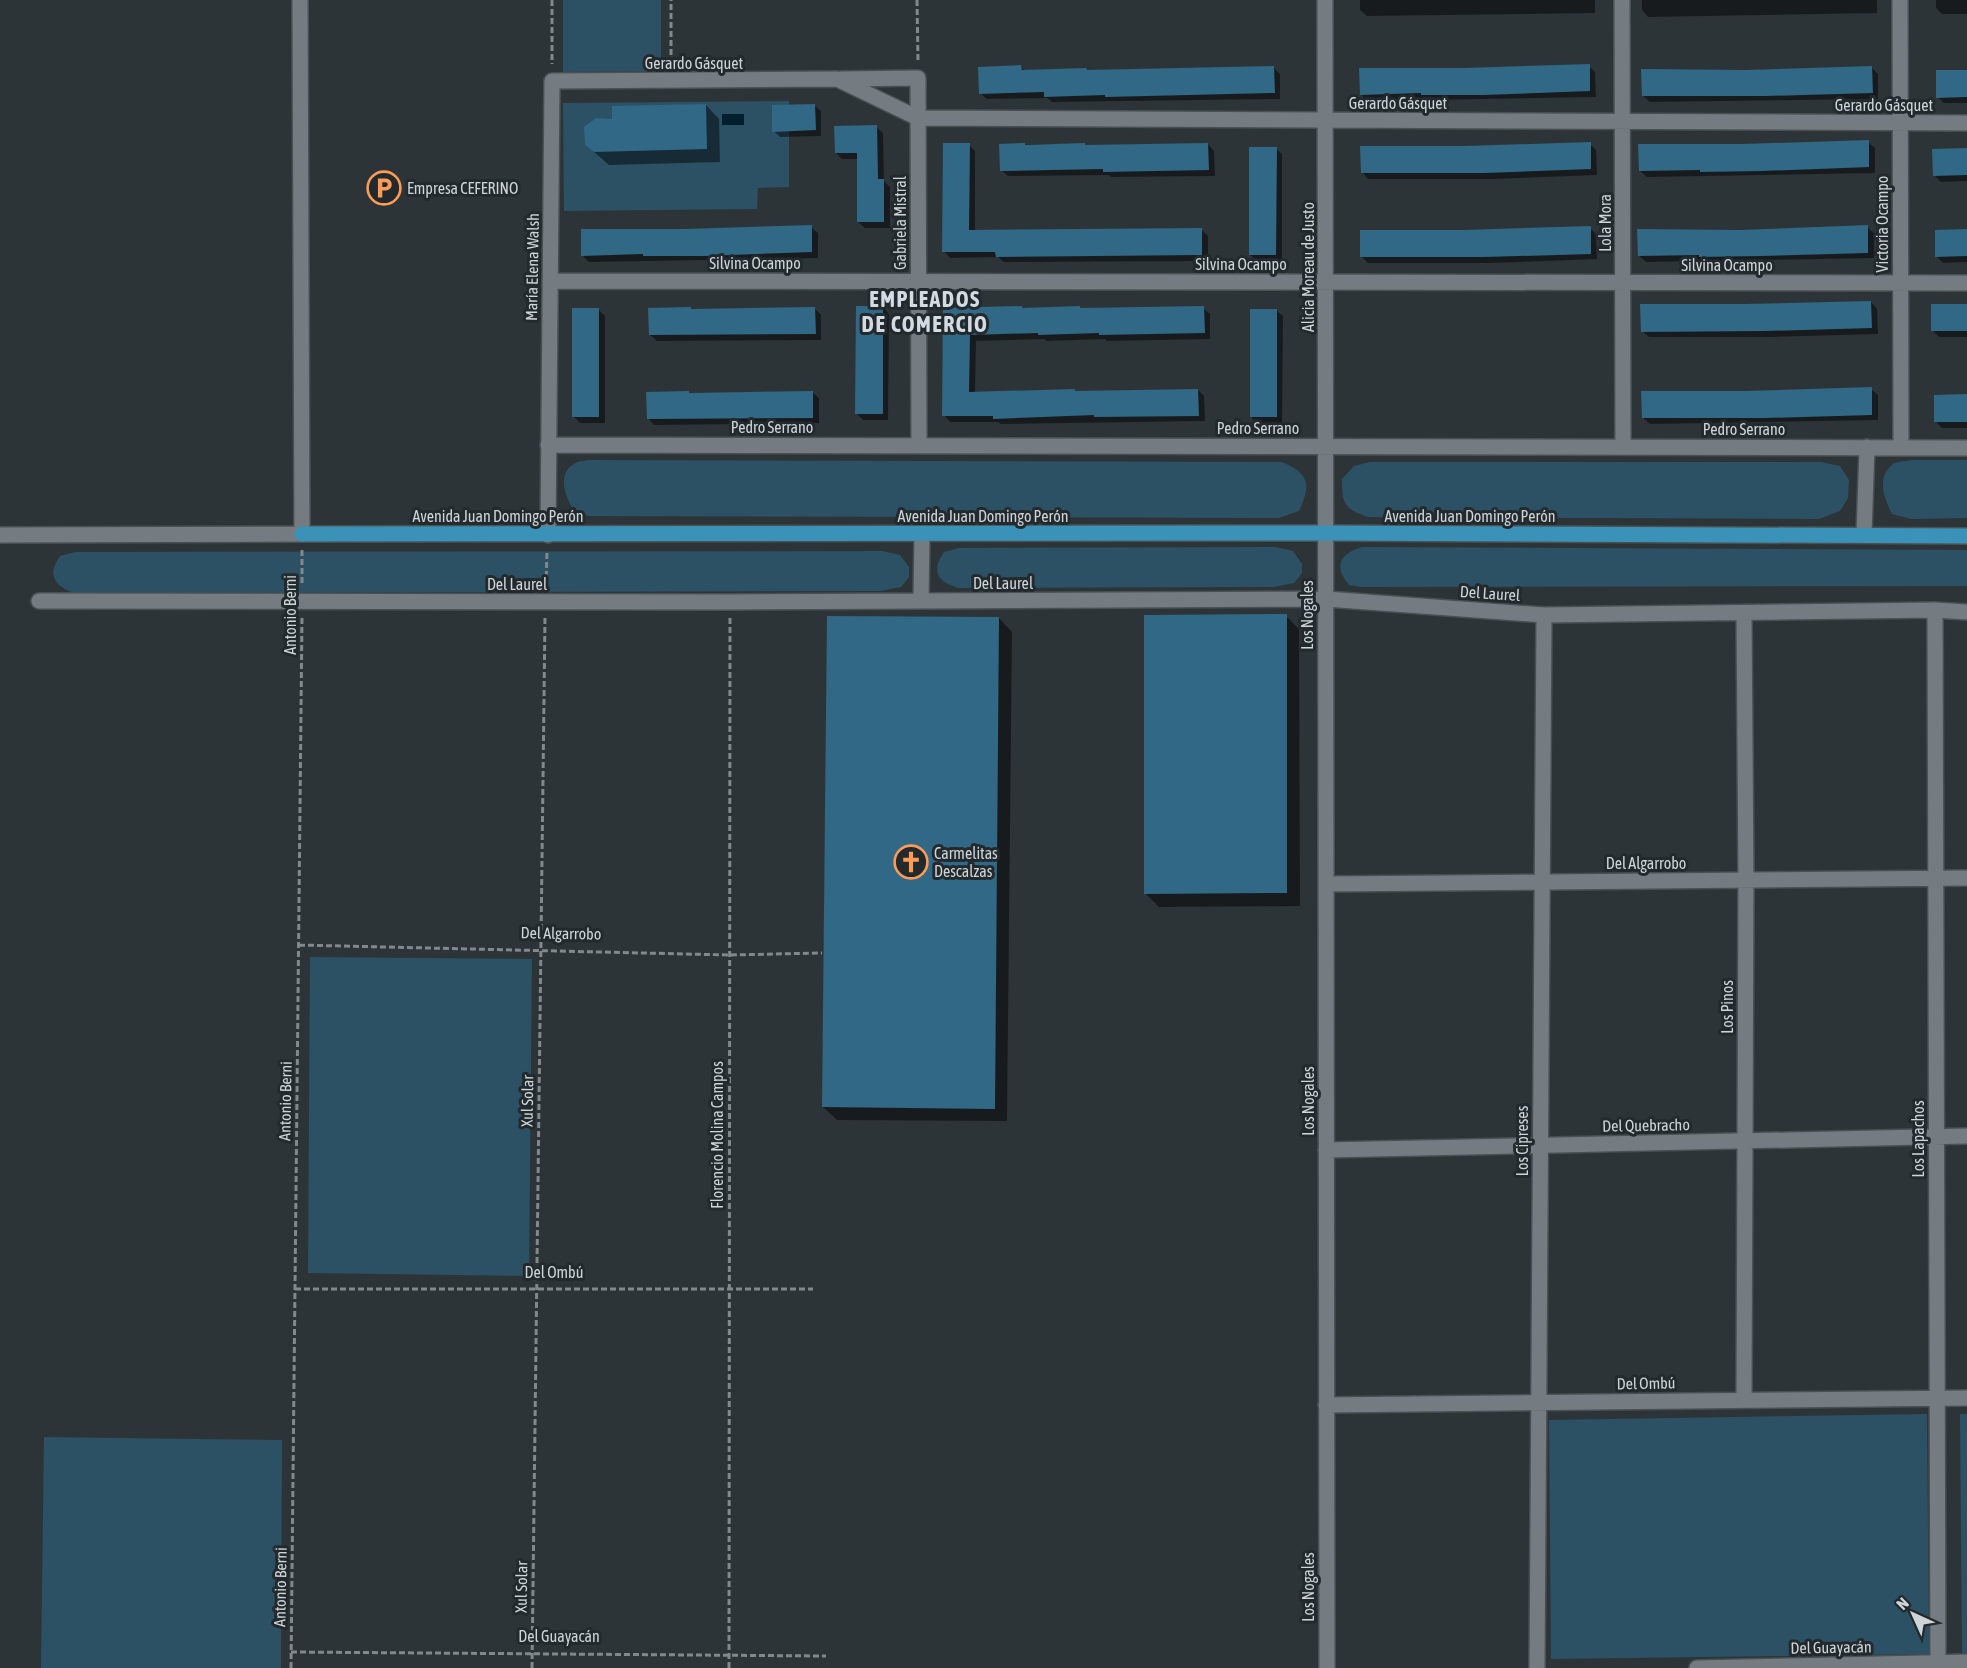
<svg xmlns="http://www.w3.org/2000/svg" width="1967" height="1668" font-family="'Asap Condensed',sans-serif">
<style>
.green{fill:#2c5165}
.water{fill:#011f2e}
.shadow{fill:#0007}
.building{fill:#316886}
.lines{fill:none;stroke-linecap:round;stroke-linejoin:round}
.minor-casing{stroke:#495053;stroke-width:18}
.major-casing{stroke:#495053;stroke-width:18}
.path{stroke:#82888b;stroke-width:3;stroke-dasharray:6 3;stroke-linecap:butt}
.minor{stroke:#747c81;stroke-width:15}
.major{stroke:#3b92b8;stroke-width:15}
.labels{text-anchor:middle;stroke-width:6;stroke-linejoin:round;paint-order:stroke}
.street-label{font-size:16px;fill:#cfd4d7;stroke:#232a2e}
.poi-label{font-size:16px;fill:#cfd4d7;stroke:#232a2e;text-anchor:start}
.district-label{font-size:22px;font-weight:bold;letter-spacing:1.5px;fill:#d3dce2;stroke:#232a2e}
</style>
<rect width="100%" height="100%" fill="#2d3438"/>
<path class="green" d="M563,0H661V71L563,72Z
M789,101V187L758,188L757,209L564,211L563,103Z
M588,460L1282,462C1310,474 1311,485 1299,511L1279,518L588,516L574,511C566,498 556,474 574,464C578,461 584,461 588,460Z
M1913,460H1967V518L1911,519L1892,514C1884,498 1876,477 1893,464C1898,461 1907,461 1913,460Z
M1370,462H1821L1840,466L1849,480L1848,498L1840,511L1819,519L1368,517C1344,509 1342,503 1342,479L1354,466Z
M1275,547L1293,551L1302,564V573L1294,583L1274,587L958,588C937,582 931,571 944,552L959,548Z
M1362,547L1967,550V586L1362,587L1349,585C1333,565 1340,554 1362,547Z
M882,551L900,555L909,567V577L901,587L881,591L74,593C54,586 47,575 60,556L75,552Z
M310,957L532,959L529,1276L308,1273Z
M1927,1414L1929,1654L1551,1659L1549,1420Z
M1960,1414H1967V1653H1962Z
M44,1437L282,1440L281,1668H41Z"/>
<path class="water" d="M722,114H744V125H722Z"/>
<path class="shadow" d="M1360,0H1595V13L1367,16L1360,10Z
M1642,0H1877V13L1648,17L1642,10Z
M1936,0H1967V14H1942L1936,8Z
M1589,66L1595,72L1596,97L1367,101L1361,94L1464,70Z
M1021,67L1026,72H1088L1273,67L1280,74V99L1052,102L1047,98L987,99L980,93Z
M1871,67L1878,74V99L1650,102L1643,96L1746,71Z
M1967,71V103H1944L1938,97Z
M706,105L719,119L720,162L609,165L586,145L614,120Z
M814,105L821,111V136L780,137L774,131Z
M876,127L883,133L884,181L890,187V228H865L858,222V159H842L836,153Z
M1868,142L1875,148V173L1647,177L1640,171Z
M1084,144L1086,147L1208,144L1214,151L1215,176L1111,177L1109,175L1008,176L1001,170V145Z
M1590,144L1596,150L1597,175L1491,179H1368L1362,172L1465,148Z
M969,145L975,151V232L1201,229L1208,236V261L1004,262L998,257L950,258L944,251Z
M1276,148L1282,154V261H1257L1250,255Z
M1967,150V181L1941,182L1934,175Z
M811,227L818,233V258L589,262L583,256L685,231Z
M1867,227L1874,233V258L1646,262L1639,256Z
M1590,228L1596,234L1597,259L1491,263H1368L1362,257L1464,232Z
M1967,231V262L1943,263L1936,256Z
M1871,302L1877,309L1878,334L1772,337H1649L1642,331Z
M1967,306V337H1939L1933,331Z
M883,307L889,314L888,420H863L857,414Z
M814,308L821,315V340L657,341L650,335Z
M1203,308L1210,314V339L1107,341L1105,339L1046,341L1044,339L976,341L975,394L1198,390L1204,396L1205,421L1001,424L998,422H950L944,415V309Z
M599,310L605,316V423H580L573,416Z
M1276,310L1283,316L1282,423H1257L1251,417Z
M1871,389L1878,395V420L1650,424L1643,418Z
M812,392L819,398V423L654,425L648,418Z
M1967,396V428H1942L1936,422Z
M1286,616L1299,629L1300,906L1159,907L1146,894Z
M999,618L1012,632L1007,1121L837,1120L823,1107Z"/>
<path class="building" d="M1590,64V91L1483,95H1421V93L1360,95L1359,68H1464Z
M1021,65L1022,70L1086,68L1087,70L1274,66L1275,93L1105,97V95L1044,97V92L979,94L978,67Z
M1872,66L1873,93L1765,96H1642L1641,69L1746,70Z
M1936,70H1967V97L1936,98Z
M706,104L707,149L594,152L585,145L584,127L596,118L612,119V106Z
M815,104L816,130L772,132V105Z
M877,125L878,179H884V222H857V153H835L834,126Z
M1869,140V167L1762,171L1700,172V170L1639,171L1638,144H1743Z
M1591,142V169L1484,173H1361L1360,146H1465Z
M943,143H970L969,230L1202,228V255L996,257L995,252H942Z
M1025,143V145L1085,143V145L1208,143L1209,170L1103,172V169L1000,171L999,144Z
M1249,147H1277L1276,255H1249Z
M1967,148V175L1933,176L1932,149Z
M812,225V252L705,256H643V254L581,256V229H685Z
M1868,225V253L1761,256L1699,257V255L1638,256L1637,229L1741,230Z
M1591,226V254L1484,257H1360V230H1464Z
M1967,229V256L1935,257V230Z
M1871,301L1872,328L1765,331L1641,332L1640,304H1745Z
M1931,304H1967V331H1931Z
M856,306H883V414H855Z
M1022,306V308L1080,306V308L1204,306L1205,333L1099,335V333L1038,335V333L970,335L969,392L1075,389V391L1198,389L1199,416L1094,417V415L993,419V416H942L943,308Z
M691,307V309L815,307L816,334L649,335L648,308Z
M572,308H599V417H572Z
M1250,309H1277V417H1250Z
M1872,387V415L1765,418H1642L1641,391H1746Z
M689,391V393L813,391V418L647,419L646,392Z
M1967,394V422H1934V395Z
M1287,614V893L1144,894V615Z
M827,616L999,617L995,1109L822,1107Z"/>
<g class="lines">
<defs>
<path id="minor" d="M1325,0L1327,1668
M1622,0L1623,447
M1900,0L1901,447
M841,79L918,78L919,446
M550,281L1967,283
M548,445L1967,448
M0,535L302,534L300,0
M548,535L552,81L837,79L918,118L1967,123
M1864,535L1867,447
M39,601L730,602L1326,599L1544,615L1935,610L1967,612
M921,601L922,534
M1935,610L1938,1668
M1744,613L1746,880L1744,1400
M1326,884L1967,878
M1326,1150L1967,1136
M1326,1405L1967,1398
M1537,1668L1544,615
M1697,1668L1967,1662"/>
<path id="major" d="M302,534L1325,533L1967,536"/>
</defs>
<use href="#minor" class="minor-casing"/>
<use href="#major" class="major-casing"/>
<path class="path" d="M552,0V64
M917,0L918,61
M671,64V0
M302,550V586
M546,586L547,551
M299,945L729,955L822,953
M295,1289H813
M291,1652L826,1656
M291,1668L302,616
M532,1668L545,617
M729,1668L730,617"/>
<use href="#minor" class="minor"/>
<use href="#major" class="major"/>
</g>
<defs>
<symbol id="parking-ring" viewBox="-11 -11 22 22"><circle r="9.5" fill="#232a2e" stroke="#fd9c56" stroke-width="1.5"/><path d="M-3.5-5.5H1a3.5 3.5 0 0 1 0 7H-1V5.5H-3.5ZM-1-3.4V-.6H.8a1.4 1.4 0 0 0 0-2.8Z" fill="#fd9c56"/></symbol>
<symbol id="church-ring" viewBox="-11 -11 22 22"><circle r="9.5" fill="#232a2e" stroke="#fd9c56" stroke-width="1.5"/><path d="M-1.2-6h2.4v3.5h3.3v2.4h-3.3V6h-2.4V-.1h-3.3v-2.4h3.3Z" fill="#fd9c56"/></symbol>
</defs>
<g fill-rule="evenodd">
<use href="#parking-ring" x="365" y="169" width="38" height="38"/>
<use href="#church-ring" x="892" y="843" width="38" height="38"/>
</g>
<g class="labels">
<g class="street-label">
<text x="694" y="69">Gerardo Gásquet</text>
<text x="1398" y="109">Gerardo Gásquet</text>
<text x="1884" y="111">Gerardo Gásquet</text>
<text transform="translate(900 223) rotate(-90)" y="6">Gabriela Mistral</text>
<text transform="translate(1605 223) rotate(-90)" y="6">Lola Mora</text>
<text transform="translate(1882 224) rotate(-90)" y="6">Victoria Ocampo</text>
<text x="755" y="269">Silvina Ocampo</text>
<text x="1241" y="270">Silvina Ocampo</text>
<text x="1727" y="271">Silvina Ocampo</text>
<text transform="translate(532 267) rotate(-89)" y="6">María Elena Walsh</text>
<text transform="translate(1308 267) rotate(-90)" y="6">Alicia Moreau de Justo</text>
<text x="772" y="433">Pedro Serrano</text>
<text x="1258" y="434">Pedro Serrano</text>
<text x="1744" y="435">Pedro Serrano</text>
<text x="498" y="522">Avenida Juan Domingo Perón</text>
<text x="983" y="522">Avenida Juan Domingo Perón</text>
<text x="1470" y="522">Avenida Juan Domingo Perón</text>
<text x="1003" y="589">Del Laurel</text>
<text x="517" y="590">Del Laurel</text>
<text transform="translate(1490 593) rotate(4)" y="6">Del Laurel</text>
<text transform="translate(290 615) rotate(-90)" y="6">Antonio Berni</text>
<text transform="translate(1307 615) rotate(-90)" y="6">Los Nogales</text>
<text x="1646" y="869">Del Algarrobo</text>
<text transform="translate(561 933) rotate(1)" y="6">Del Algarrobo</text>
<text transform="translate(1727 1007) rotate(-90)" y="6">Los Pinos</text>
<text transform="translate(285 1101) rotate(-89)" y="6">Antonio Berni</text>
<text transform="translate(527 1101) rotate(-89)" y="6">Xul Solar</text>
<text transform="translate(1308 1101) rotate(-90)" y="6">Los Nogales</text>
<text transform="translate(1646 1125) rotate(-1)" y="6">Del Quebracho</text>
<text transform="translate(717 1135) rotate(-90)" y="6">Florencio Molina Campos</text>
<text transform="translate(1918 1139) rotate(-90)" y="6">Los Lapachos</text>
<text transform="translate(1522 1141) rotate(-90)" y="6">Los Cipreses</text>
<text x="554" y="1278">Del Ombú</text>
<text transform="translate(1646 1383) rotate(-1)" y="6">Del Ombú</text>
<text transform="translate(280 1587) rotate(-89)" y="6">Antonio Berni</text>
<text transform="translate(521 1587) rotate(-89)" y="6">Xul Solar</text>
<text transform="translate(1308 1587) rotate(-90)" y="6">Los Nogales</text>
<text x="559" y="1642">Del Guayacán</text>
<text transform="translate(1831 1647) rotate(-1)" y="6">Del Guayacán</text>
</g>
<g class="poi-label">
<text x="407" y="194">Empresa CEFERINO</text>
<text x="934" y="859">Carmelitas<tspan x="934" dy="18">Descalzas</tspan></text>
</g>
<g class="district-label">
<text x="925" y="307">EMPLEADOS<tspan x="925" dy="25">DE COMERCIO</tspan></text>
</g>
</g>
<g transform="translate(1913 1614) rotate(315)" stroke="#232a2e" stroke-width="4.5" paint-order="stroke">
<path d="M0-4.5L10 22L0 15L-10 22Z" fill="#cfd4d7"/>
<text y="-9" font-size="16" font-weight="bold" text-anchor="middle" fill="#cfd4d7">N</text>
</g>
</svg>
